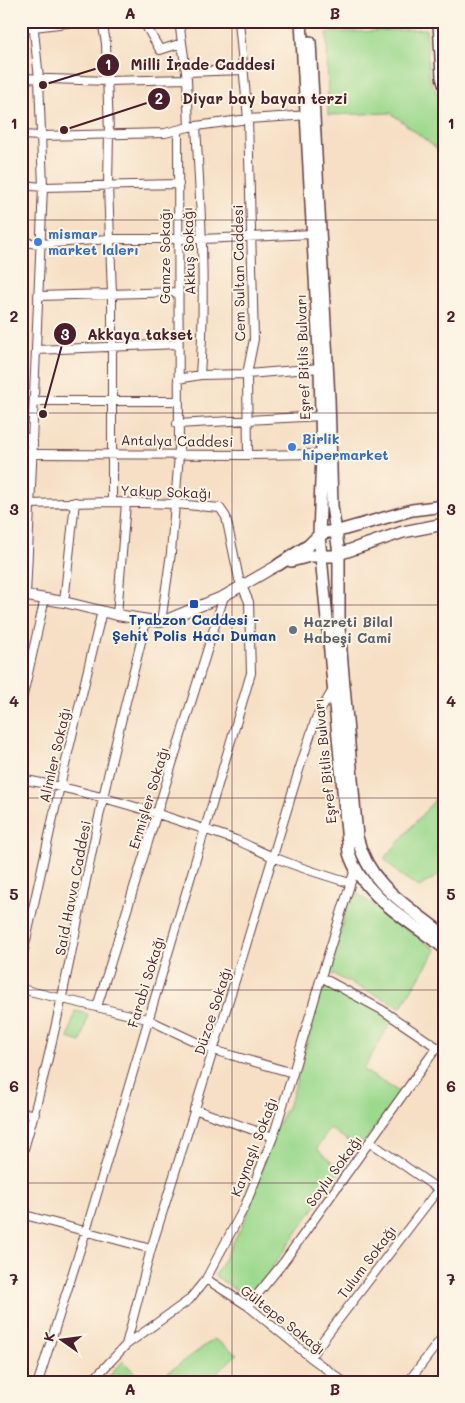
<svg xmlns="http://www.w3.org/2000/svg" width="465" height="1403" font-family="Mali,sans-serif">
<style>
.green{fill:#9cd98d;stroke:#737c5c}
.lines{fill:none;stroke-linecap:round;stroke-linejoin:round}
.street-casing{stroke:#643c42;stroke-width:10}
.secondary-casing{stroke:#643c42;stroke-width:12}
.primary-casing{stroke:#643c42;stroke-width:14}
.street{stroke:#fff;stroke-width:8}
.secondary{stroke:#fff;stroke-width:10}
.primary{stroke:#fff;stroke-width:11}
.grid{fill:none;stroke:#4a1f2b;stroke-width:1;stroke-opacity:0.55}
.shop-dot{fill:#3f7fe0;stroke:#fcf5e5;stroke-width:2}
.transit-dot{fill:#1a4fb4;stroke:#fcf5e5;stroke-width:2}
.worship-dot{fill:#6b7280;stroke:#fcf5e5;stroke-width:2}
.labels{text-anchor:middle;stroke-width:4;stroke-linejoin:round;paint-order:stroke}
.shop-label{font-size:14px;font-weight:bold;fill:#366cbe;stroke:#fcf5e5;text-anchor:start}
.street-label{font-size:14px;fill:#4a1f2b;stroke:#fcf5e5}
.transit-label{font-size:14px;font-weight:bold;fill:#164399;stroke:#fcf5e5}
.worship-label{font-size:14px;font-weight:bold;fill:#5b616d;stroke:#fcf5e5;text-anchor:start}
.leader{fill:none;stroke:#4a1f2b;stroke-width:2}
.callout-dot{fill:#4a1f2b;stroke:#fcf5e5;stroke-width:2}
.mark-label{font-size:15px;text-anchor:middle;font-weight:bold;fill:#fff}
.callout-label{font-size:15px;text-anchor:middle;font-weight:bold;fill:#4a1f2b;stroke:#fcf5e5;stroke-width:4;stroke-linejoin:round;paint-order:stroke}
.neatline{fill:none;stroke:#4a1f2b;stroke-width:2}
.grid-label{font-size:16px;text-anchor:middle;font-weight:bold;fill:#4a1f2b}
</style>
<rect width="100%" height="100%" fill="#fcf5e5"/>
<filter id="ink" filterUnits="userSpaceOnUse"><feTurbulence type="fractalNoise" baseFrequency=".02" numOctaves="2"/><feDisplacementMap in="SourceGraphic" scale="10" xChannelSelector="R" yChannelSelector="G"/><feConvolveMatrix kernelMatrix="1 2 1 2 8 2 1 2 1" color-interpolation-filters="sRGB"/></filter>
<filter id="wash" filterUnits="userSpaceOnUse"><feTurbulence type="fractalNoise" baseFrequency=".0096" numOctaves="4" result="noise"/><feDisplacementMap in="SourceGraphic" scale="20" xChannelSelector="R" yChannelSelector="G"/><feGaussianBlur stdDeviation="1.12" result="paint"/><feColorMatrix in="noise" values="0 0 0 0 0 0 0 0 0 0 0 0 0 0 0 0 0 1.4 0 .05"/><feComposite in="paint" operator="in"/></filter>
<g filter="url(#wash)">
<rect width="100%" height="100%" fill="#f6dfc4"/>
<path class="green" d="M426,29L429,79L444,104V154L391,113L328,115L327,33Z
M444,789V872L419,887L399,874L384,859Z
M351,889L436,950L401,1007L330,973Z
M323,984L349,993L394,1017L363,1070L401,1093L359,1148L329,1128L317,1149L341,1170L250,1299L215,1276L244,1222L271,1138L292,1097Z
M75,1011L88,1014L81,1042L68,1038Z
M214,1339L237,1354L207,1382H155Z
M123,1361L144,1382H104Z"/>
</g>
<g filter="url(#ink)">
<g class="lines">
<defs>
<path id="street" d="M102,21L106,43L109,133L108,185L112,294V502
M143,21L160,50L182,43
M179,21L187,79L189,127
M239,21L248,119L254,339L247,374L248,455
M21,27H34L83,21
M186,72L243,70
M21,78L108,81L187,79
M196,126C201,209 206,292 200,375
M21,135L41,136L165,133L189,127L248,119L310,115
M21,185L43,187L179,184
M21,242L40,244L109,239H202L313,234
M38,296L178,292
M36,350L178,344
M178,379L200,375L247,374L320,368
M34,401H178
M177,424L321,416
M32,442L43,187L39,79L33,21
M32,454L248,455L322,454
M29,504L112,502L175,504L220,508L226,517L239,579L249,602L251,673L86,1231L38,1382
M64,602L75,502
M117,615L126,503
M161,622L171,553L179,455L178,130
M21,704L45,598
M21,779C95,792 166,816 236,840C248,845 259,851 271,856C297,867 323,875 350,883
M21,963L60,786L102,611
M321,977L382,1010L444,1052
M21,989L147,1019L213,1050L293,1073
M97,1007L224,596
M194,1109L273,1137
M21,1113L35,1114
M370,1142L438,1189
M21,1159C57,1040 77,919 103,798C116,738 132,680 146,621
M21,1214L151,1249
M206,1279L248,1306L310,1357L344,1382
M248,1306L283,1263L437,1047
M126,1345L151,1249L244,952L299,770L316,718L334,688
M310,1357L444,1182
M91,1382L126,1345L189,1300L206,1279L245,1206L273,1137L293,1073L321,977L355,869
M408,1382L444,1335"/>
<path id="secondary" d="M21,436L32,442L25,595
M21,595L64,602L117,615L161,622L224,596L278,565"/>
<path id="primary" d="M301,21L320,368L322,454L319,535L349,853C362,896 410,921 444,948
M439,21L442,77L444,84
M310,42L329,399L332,506L339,553V628L357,837C369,886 407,905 444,935
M291,561L310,556H333L403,532L444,524
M278,565L309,545L319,535L327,532H335L412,510L444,506"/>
</defs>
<use href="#street" class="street-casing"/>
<use href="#secondary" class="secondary-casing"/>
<use href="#primary" class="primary-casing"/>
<use href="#street" class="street"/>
<use href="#secondary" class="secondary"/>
<use href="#primary" class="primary"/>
</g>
</g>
<path class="grid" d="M232,21V1382M21,220H444M21,413H444M21,605H444M21,798H444M21,990H444M21,1183H444"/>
<g class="shop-dot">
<circle cx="38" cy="242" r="5"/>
<circle cx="292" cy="447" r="5"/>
</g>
<rect class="transit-dot" x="189" y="599" width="10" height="10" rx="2.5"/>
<circle class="worship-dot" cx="293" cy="630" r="5"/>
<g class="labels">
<g class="shop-label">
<text x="48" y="239">mismar<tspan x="48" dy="16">market lalerı</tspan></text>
<text x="302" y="444">Birlik<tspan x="302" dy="16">hipermarket</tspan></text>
</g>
<g class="street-label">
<text transform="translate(189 251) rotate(-92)" y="5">Akkuş Sokağı</text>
<text transform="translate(165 256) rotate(-90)" y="5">Gamze Sokağı</text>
<text transform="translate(239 273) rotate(-91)" y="5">Cem Sultan Caddesi</text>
<text transform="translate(303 357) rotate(-92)" y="5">Eşref Bitlis Bulvarı</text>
<text transform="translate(177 441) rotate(1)" y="5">Antalya Caddesi</text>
<text transform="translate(166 492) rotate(2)" y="5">Yakup Sokağı</text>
<text transform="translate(55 755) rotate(-77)" y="5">Alimler Sokağı</text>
<text transform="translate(325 761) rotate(-96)" y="5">Eşref Bitlis Bulvarı</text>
<text transform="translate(149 798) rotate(-73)" y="5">Ermişler Sokağı</text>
<text transform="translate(73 888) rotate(-79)" y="5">Said Havva Caddesi</text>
<text transform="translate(146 982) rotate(-73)" y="5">Farabi Sokağı</text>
<text transform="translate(213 1011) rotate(-72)" y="5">Düzce Sokağı</text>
<text transform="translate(254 1147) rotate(-69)" y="5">Kaynaşlı Sokağı</text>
<text transform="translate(334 1171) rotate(-54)" y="5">Soylu Sokağı</text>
<text transform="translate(367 1262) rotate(-53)" y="5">Tulum Sokağı</text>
<text transform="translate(283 1320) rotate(38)" y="5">Gültepe Sokağı</text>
</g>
<g class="transit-label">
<text x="194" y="625">Trabzon Caddesi -<tspan x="194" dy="16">Şehit Polis Hacı Duman</tspan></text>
</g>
<g class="worship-label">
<text x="303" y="627">Hazreti Bilal<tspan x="303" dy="16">Habeşi Cami</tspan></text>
</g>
</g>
<path class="leader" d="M43 85L108 65M64 130L159 99M43 414L65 334"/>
<g class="callout-dot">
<circle cx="43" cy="85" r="5"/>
<circle cx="64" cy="130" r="5"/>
<circle cx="43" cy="414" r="5"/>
<circle cx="108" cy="65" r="12"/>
<circle cx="159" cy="99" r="12"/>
<circle cx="65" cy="334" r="12"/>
</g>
<g class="mark-label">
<text x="108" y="70">1</text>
<text x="159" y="104">2</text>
<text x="65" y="340">3</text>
</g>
<g class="callout-label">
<text x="203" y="70">Milli İrade Caddesi</text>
<text x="265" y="104">Diyar bay bayan terzi</text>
<text x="140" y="340">Akkaya takset</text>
</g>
<rect width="465" height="1403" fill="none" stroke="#fcf5e5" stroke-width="55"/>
<g transform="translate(62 1340) rotate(284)" stroke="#fcf5e5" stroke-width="4" paint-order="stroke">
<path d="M0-4L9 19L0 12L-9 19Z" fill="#4a1f2b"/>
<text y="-8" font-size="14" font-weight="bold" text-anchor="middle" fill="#4a1f2b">K</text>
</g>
<rect x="28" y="28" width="410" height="1348" class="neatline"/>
<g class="grid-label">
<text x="130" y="19">A</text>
<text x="335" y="19">B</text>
<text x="14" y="129">1</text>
<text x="451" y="129">1</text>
<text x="14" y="322">2</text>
<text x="451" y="322">2</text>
<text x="14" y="515">3</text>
<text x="451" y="515">3</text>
<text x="14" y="707">4</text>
<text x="451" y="707">4</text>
<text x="14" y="900">5</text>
<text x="451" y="900">5</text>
<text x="14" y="1092">6</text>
<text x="451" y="1092">6</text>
<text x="14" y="1285">7</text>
<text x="451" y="1285">7</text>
<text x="130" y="1395">A</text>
<text x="335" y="1395">B</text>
</g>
</svg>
